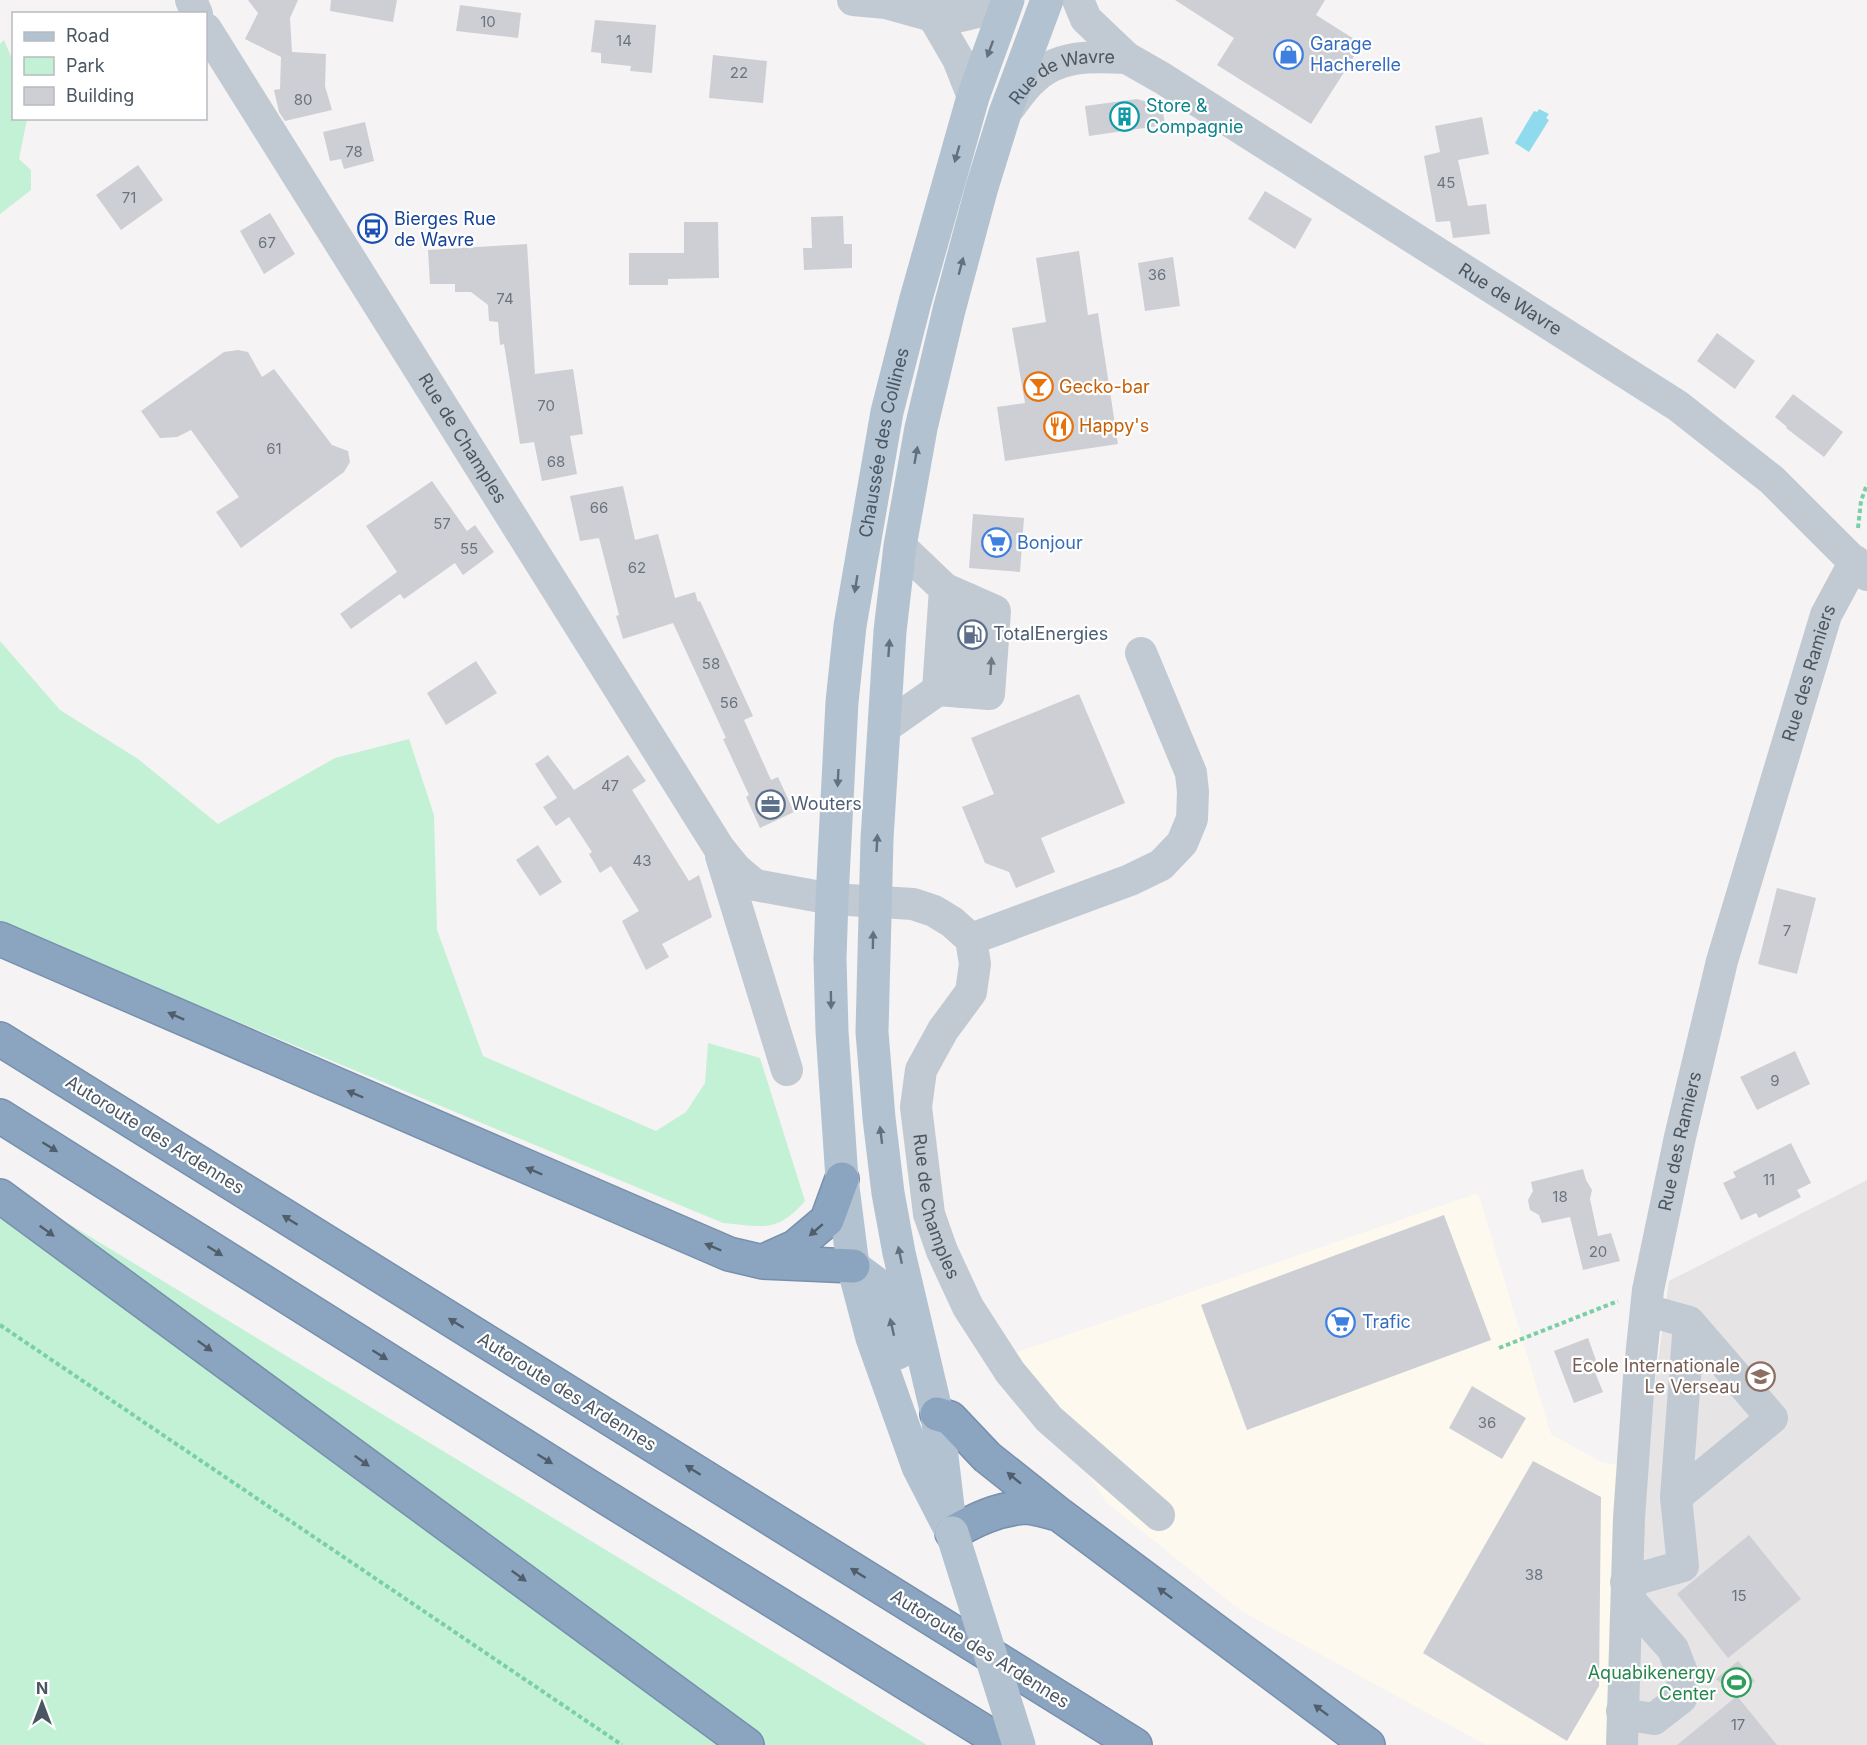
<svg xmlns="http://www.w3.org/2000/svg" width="1867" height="1745" font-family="Inter,sans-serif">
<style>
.commercial{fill:#fdf9ef}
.education{fill:#e6e4e5}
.green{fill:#c3f1d5}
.water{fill:#90daee}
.building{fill:#cdcfd5}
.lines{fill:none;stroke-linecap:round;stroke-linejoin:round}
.highway-casing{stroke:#7690ad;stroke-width:36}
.path{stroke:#7ad0a6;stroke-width:4;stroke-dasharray:4.5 3;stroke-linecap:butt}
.minor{stroke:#c1cad2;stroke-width:32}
.major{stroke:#b3c2d1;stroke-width:33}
.highway{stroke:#8ba5c1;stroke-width:33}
.major-bridge{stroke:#b3c2d1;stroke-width:33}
.oneway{fill:#64717d}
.oneway2{fill:#6e7983}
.oneway3{fill:#505e6b}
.labels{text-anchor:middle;stroke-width:4.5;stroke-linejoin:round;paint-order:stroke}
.number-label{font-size:15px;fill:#6b747e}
.shop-label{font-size:18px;fill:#366cbe;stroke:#fff;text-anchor:start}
.street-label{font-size:18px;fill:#4a5661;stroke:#fff}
.culture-label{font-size:18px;fill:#0d838f;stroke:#fff;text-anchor:start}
.transit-label{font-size:18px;fill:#164399;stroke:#fff;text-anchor:start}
.food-label{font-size:18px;fill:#c56008;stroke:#fff;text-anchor:start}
.service-label{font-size:18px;fill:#4e5e75;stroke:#fff;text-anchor:start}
.education-label{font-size:18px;fill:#785e54;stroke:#fff;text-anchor:end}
.leisure-label{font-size:18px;fill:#27864d;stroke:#fff;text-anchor:end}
</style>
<rect width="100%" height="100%" fill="#f5f3f3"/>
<path class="commercial" d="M1478,1193L1551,1434L1601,1462L1643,1470L1634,1745H1486L1241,1611L1106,1502L1012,1354Z"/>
<path class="education" d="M1867,1180V1745H1634L1643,1470L1669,1281Z"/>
<path class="green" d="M4,40L13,61L14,118L27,119L19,159L31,170V190L0,214V44Z
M0,641L60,710L138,759L218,824L335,758L409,739L434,815L437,930L483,1056L656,1131L686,1112L705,1083L708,1043L760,1058L805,1201C776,1234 763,1226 723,1223L31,936L0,921Z
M0,1182L927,1745H0Z"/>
<path class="water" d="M1539,109L1549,114L1546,118L1549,120L1529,152L1515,143L1534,111L1537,112Z"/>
<path class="building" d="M248,0H298L290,18L292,52L326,54L325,86L332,110L285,121L279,112L274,90L280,89L281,57L245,39L258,13Z
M331,0H397L393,22L330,11Z
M1175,0H1325L1316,15L1362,44L1311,124L1217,65L1234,38Z
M460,5L521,13L518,38L456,31Z
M595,20L656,25L652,73L630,71L631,66L601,63V53L591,52Z
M713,55L767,61L763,103L709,98Z
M1137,99L1162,106L1165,125L1089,136L1085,106Z
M1482,117L1489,154L1458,160L1468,206L1486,204L1490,234L1453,238L1450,221L1436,222L1424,156L1440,152L1435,126Z
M365,122L374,161L344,169L341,159L330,161L323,132Z
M138,165L163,200L121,230L96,195Z
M1265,191L1312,219L1295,249L1248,219Z
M270,213L295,254L264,274L240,231Z
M843,216L844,244H852V268L804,270L803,248H812L811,217Z
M684,222H718L719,278L668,279V285H629V253H684Z
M527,244L535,374L573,369L583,434L570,436L577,474L542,481L534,442L520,444L504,344L500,345L498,322L489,321L488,305L471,292H455V284H430L428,250Z
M1079,251L1088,315L1098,313L1118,444L1005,461L997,407L1025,403L1012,328L1046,322L1036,258Z
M1173,257L1180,306L1145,311L1138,263Z
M1717,333L1755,361L1735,389L1697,361Z
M238,350L248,352L262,377L274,369L332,445L348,451L350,462L344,472L241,548L216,512L239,497L191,430L177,437L160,438L141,411L224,352Z
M1793,394L1843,432L1824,457L1786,428L1787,427L1775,417Z
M432,481L467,531L475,525L494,552L463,575L455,563L404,599L400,594L351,629L340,614L397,572L366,526Z
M623,486L635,540L658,534L675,598L695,592L698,602L700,601L753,716L744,720L771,780L778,777L794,812L760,828L746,797L749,795L723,739L726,738L673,623L623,639L616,616L619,615L599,538L580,541L570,496Z
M973,514L1024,518L1020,572L969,568Z
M476,661L497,693L446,725L427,693Z
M1079,694L1125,803L1041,838L1055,872L1016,888L1009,872L985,863L962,807L994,794L971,738Z
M548,755L574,790L628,755L646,781L632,790L689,881L699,875L712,917L662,944L669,957L646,970L622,921L639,911L611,866L600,873L589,854L592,852L569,817L556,826L543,807L557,798L535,764Z
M538,845L562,882L540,896L516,860Z
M1777,888L1816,898L1797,974L1758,964Z
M1795,1051L1810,1084L1757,1110L1740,1077Z
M1791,1143L1811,1183L1797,1190L1801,1197L1759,1218L1756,1213L1741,1220L1723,1183L1736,1177L1733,1172Z
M1583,1169L1586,1180L1592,1190L1590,1199L1598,1236L1611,1233L1620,1261L1583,1270L1570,1217L1542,1223L1539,1215L1530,1210L1528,1200L1533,1191L1531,1182Z
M1444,1215L1491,1340L1247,1430L1201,1305Z
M1588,1338L1597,1363L1592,1365L1603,1392L1574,1403L1554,1351Z
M1472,1386L1526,1418L1502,1459L1449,1428Z
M1533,1461L1601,1497L1599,1686L1567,1741L1423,1653Z
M1749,1535L1801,1599L1728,1658L1677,1594Z
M1738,1661L1755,1681L1737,1696L1716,1679Z
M1737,1696L1777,1745H1677Z"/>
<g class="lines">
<defs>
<path id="highway" d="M0,939L729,1254L763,1262L853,1266
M0,1039L1135,1745
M0,1116L607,1498L1006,1745
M0,1196L747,1745
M766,1260L795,1247L827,1220L842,1179
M937,1414L950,1418L987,1457L1060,1515L1368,1745
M952,1533C975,1520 997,1509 1025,1507C1035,1507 1048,1512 1058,1514"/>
</defs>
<use href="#highway" class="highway-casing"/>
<path class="path" d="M1858,528L1861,501L1867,484
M0,1325L622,1745
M1499,1348L1618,1301"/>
<g class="minor">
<path d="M191,0L197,14"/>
<path d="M853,0L886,3L933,16H961L986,10L1005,0"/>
<path id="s1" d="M1078,0L1086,19L1127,58L1162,78L1678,406L1772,480L1867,575"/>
<path d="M933,16L958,59L973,97"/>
<path id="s2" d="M206,29L719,848L736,869L755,885L832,899L913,904L934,911L952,922L971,939L975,964L971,992L943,1030L921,1070L916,1107L929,1214L942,1251L968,1307L1010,1372L1049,1419L1159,1515"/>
<path id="s3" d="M1009,108C1016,99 1022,90 1030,82C1056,54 1093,56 1127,58"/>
<path d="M938,690L989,694L995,611L945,589"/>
<path d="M961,692L968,599"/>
<path d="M884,728L938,690L945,589L900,546"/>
<path d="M721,856L787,1070"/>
<path d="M971,939L1130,880L1161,865L1182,843L1192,819L1193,792L1191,773L1141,653"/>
<path d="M1646,1310L1689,1322L1772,1418L1676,1497L1689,1322"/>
<path d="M1622,1711L1635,1716L1654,1719L1681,1698L1683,1675L1673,1649L1632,1603L1626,1582L1683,1566L1676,1497"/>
<path id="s4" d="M1622,1745L1629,1518L1639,1377L1648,1290L1680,1137L1722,961L1826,615L1855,561"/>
</g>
<g class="major">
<path d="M853,1266L880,1286L886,1297L898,1353"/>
<path d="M948,1507L937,1414L899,1253L888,1193L879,1118L872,1032L877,839L890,631L900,546L921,428L949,310L982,187L1005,113L1047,0"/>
<path id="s5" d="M952,1533L918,1467L872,1338L853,1266L842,1179L832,1031L830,959L832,899L842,702L850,626L887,412L915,302L973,97L1008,0"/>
</g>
<use href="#highway" class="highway"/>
<path class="major-bridge" d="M952,1533L1019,1745"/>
</g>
<defs><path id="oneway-solid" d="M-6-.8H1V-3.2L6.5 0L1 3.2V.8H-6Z" transform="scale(1.5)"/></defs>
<g class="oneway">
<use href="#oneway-solid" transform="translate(990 49) rotate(110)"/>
<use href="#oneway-solid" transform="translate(957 154) rotate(106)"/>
<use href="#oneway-solid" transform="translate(961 266) rotate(-75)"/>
<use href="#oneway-solid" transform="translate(916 455) rotate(-80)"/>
<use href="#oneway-solid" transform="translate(856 584) rotate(99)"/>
<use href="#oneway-solid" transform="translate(889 648) rotate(-86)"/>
<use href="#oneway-solid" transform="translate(838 778) rotate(93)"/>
<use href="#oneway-solid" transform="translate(877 843) rotate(-87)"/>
<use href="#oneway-solid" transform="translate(873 940) rotate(-89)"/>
<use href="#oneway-solid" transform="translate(831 1000) rotate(89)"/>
<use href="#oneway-solid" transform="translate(881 1135) rotate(-97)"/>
<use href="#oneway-solid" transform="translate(900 1255) rotate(-102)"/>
<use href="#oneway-solid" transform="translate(892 1327) rotate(-103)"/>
</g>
<use class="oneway2" href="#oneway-solid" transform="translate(991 666) rotate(-86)"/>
<g class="oneway3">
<use href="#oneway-solid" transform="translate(176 1016) rotate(-156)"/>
<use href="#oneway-solid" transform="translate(355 1094) rotate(-157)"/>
<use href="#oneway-solid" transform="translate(50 1147) rotate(32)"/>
<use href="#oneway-solid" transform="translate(534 1171) rotate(-157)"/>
<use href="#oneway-solid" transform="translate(290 1220) rotate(-148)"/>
<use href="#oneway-solid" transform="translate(816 1230) rotate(139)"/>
<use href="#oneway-solid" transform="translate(47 1231) rotate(36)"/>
<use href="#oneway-solid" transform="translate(713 1247) rotate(-157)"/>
<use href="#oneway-solid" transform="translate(215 1251) rotate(32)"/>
<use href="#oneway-solid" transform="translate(456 1323) rotate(-148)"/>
<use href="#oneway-solid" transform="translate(205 1346) rotate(36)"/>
<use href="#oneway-solid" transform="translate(380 1355) rotate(32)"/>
<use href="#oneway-solid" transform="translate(545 1459) rotate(32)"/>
<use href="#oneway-solid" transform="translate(362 1461) rotate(36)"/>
<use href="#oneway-solid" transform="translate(693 1470) rotate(-148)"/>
<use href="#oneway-solid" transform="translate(1014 1478) rotate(-141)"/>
<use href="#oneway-solid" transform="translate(858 1573) rotate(-148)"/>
<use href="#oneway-solid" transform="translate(519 1576) rotate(36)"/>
<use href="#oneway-solid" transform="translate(1165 1593) rotate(-143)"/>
<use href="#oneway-solid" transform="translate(1321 1710) rotate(-143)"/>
</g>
<defs>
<symbol id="shop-ring" viewBox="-11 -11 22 22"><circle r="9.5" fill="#fff" stroke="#3f7fe0" stroke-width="1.5"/><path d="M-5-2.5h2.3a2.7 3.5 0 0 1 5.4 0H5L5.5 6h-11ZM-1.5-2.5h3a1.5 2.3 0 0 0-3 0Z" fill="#3f7fe0"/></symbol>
<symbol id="building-ring" viewBox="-11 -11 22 22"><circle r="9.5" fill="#fff" stroke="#0f9aa8" stroke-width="1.5"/><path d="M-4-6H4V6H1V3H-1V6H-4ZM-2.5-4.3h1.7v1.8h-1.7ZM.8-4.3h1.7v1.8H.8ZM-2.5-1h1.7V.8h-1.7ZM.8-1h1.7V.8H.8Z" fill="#0f9aa8"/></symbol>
<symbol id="bus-ring" viewBox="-11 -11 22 22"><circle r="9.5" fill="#fff" stroke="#1a4fb4" stroke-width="1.5"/><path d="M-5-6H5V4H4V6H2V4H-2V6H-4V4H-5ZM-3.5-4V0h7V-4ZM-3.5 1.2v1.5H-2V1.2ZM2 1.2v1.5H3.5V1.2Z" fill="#1a4fb4"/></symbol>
<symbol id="bar-ring" viewBox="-11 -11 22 22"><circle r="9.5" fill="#fff" stroke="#e8710a" stroke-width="1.5"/><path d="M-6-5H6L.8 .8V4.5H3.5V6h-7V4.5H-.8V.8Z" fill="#e8710a"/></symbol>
<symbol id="restaurant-ring" viewBox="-11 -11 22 22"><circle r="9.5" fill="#fff" stroke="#e8710a" stroke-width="1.5"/><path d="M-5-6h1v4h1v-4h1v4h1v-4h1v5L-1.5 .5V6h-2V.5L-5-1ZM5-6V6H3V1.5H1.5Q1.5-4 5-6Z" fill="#e8710a"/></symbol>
<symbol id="supermarket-ring" viewBox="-11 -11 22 22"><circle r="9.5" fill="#fff" stroke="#3f7fe0" stroke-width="1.5"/><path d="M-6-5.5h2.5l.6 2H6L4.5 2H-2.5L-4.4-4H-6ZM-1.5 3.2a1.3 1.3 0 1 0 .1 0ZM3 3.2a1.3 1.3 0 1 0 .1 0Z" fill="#3f7fe0"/></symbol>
<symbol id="fuel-ring" viewBox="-11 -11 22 22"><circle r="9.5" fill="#fff" stroke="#5c6f8a" stroke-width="1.5"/><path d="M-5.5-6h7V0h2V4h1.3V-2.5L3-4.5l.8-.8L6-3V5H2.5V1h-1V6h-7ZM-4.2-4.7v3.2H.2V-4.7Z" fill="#5c6f8a"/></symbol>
<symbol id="office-ring" viewBox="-11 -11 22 22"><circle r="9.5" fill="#fff" stroke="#5c6f8a" stroke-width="1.5"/><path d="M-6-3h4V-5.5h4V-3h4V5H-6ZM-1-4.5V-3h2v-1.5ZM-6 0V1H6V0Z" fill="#5c6f8a"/></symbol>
<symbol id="school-ring" viewBox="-11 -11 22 22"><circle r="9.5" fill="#fff" stroke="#8d6e63" stroke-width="1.5"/><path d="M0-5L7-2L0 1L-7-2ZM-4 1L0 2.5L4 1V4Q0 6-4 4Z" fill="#8d6e63"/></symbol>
<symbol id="stadium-ring" viewBox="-11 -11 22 22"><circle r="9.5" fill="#fff" stroke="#2e9e5b" stroke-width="1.5"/><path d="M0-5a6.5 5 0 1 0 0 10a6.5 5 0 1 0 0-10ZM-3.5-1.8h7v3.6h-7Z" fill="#2e9e5b"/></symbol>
</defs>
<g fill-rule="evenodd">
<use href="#shop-ring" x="1272" y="38" width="33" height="33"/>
<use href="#building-ring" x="1108" y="100" width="33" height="33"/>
<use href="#bus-ring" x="356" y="212" width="33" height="33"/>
<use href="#bar-ring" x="1022" y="370" width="33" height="33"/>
<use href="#restaurant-ring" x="1042" y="410" width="33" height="33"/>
<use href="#supermarket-ring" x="980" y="526" width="33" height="33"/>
<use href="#fuel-ring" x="956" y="618" width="33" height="33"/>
<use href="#office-ring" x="754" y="788" width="33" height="33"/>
<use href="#supermarket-ring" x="1324" y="1306" width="33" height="33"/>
<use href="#school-ring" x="1744" y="1360" width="33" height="33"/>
<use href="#stadium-ring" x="1720" y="1666" width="33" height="33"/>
</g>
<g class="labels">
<g class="number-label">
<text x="488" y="27">10</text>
<text x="624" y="46">14</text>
<text x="739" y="78">22</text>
<text x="303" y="105">80</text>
<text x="354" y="157">78</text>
<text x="1446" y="188">45</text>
<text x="129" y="203">71</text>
<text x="267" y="248">67</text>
<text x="1157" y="280">36</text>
<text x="505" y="304">74</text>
<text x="546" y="411">70</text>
<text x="274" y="454">61</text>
<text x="556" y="467">68</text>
<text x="599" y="513">66</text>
<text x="442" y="529">57</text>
<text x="469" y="554">55</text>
<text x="637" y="573">62</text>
<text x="711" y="669">58</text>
<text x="729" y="708">56</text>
<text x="610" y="791">47</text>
<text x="642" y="866">43</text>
<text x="1787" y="936">7</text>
<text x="1775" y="1086">9</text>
<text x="1769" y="1185">11</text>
<text x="1560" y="1202">18</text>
<text x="1598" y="1257">20</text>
<text x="1487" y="1428">36</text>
<text x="1534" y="1580">38</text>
<text x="1739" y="1601">15</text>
<text x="1738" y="1730">17</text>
</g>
<g class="shop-label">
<text x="1310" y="50">Garage<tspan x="1310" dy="21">Hacherelle</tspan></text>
<text x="1017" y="549">Bonjour</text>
<text x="1362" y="1328">Trafic</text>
</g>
<g class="street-label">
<text dy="6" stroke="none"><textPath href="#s3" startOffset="66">Rue de Wavre</textPath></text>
<text dy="6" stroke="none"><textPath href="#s1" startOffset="530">Rue de Wavre</textPath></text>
<text dy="6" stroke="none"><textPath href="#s2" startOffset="483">Rue de Champles</textPath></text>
<text dy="6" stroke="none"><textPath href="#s5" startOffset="1114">Chaussée des Collines</textPath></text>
<text dy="6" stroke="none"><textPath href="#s4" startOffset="1094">Rue des Ramiers</textPath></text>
<text transform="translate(155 1135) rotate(32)" y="6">Autoroute des Ardennes</text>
<text dy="6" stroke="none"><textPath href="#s4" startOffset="608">Rue des Ramiers</textPath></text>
<text dy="6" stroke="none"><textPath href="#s2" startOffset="1532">Rue de Champles</textPath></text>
<text transform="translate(567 1392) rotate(32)" y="6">Autoroute des Ardennes</text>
<text transform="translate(980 1649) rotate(32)" y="6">Autoroute des Ardennes</text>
</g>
<g class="culture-label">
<text x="1146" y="112">Store &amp;<tspan x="1146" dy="21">Compagnie</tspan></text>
</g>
<g class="transit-label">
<text x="394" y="225">Bierges Rue<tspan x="394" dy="21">de Wavre</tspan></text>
</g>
<g class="food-label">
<text x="1059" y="393">Gecko-bar</text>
<text x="1079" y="432">Happy's</text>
</g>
<g class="service-label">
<text x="993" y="640">TotalEnergies</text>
<text x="791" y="810">Wouters</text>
</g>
<g class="education-label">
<text x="1740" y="1372">Ecole Internationale<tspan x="1740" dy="21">Le Verseau</tspan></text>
</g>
<g class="leisure-label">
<text x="1716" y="1679">Aquabikenergy<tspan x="1716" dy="21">Center</tspan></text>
</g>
</g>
<rect x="12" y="12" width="195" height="108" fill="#ffffff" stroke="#b7bbc0" stroke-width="1.5"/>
<rect x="24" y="32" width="30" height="9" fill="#b3c2d1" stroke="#b7bbc0" stroke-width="1.5"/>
<text x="66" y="42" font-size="18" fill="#4a5661">Road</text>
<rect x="24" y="57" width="30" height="18" fill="#c3f1d5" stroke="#b7bbc0" stroke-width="1.5"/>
<text x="66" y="72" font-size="18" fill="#4a5661">Park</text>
<rect x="24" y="87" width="30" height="18" fill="#cdcfd5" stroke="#b7bbc0" stroke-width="1.5"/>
<text x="66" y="102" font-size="18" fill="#4a5661">Building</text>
<g transform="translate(42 1703)" stroke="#ffffff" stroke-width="4.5" paint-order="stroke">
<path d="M0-4.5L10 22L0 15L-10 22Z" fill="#4a5661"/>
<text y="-9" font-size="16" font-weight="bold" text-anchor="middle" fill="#4a5661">N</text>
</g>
</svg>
